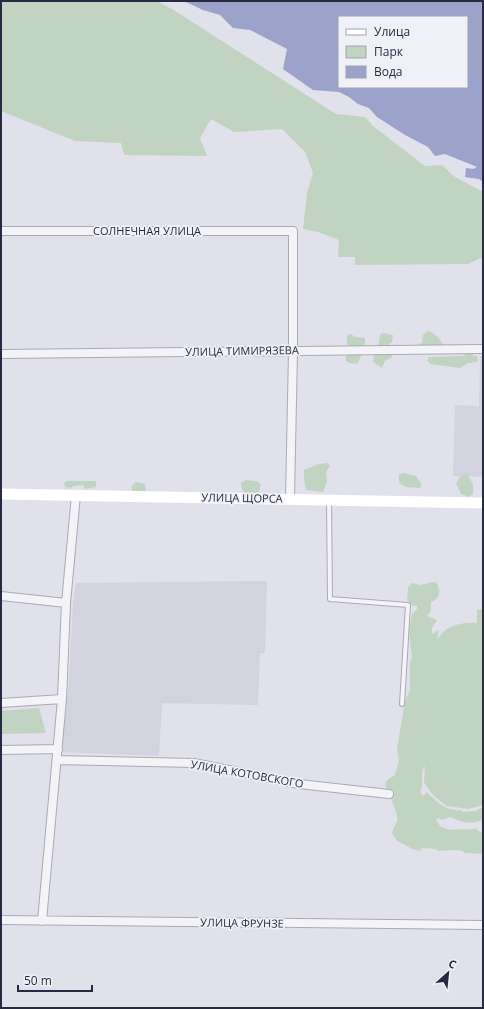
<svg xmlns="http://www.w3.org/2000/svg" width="484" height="1009" font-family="'Open Sans',sans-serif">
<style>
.built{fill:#d2d3df}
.green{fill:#c1d4c2}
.water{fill:#9ba3cb;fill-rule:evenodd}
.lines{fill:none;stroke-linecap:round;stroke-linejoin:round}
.lane-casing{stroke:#a9aab8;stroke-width:6}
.street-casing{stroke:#a9aab8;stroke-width:10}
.lane{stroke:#f3f3f8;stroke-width:4}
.street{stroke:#f3f3f8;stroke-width:8}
.secondary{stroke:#fff;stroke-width:11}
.labels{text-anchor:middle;stroke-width:3.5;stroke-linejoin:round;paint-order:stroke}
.street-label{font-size:11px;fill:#282a42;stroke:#f0f1f7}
</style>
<rect width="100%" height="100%" fill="#e0e1ea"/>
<path class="built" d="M480,356H483V477L453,476L455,405L479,406Z
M267,581L265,653H260L258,705L162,703L159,756L62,752L69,678L73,605L76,583Z"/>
<path class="green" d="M1,1H156L172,9L336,114L365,117L373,126L425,166L442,165L455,177L483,192V257L468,264L355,265V257H338L339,240L318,232L303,229L307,193L313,173L305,152L282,129L234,132L211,119L200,138L207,156L124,155L121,143L75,141L1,111Z
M428,331C438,334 444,344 447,353C437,356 427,353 417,353L418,344L422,343L423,335Z
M382,333L393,335L392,342L389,344L392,357L385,361L382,368L373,362L375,347L379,343L380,335Z
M351,334L355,337L365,338V344L361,349H350L347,344V335Z
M467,352H472L473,356H477L478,362L468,363L460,368L430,364L427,360L429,357L464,356Z
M360,353L361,356L357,364L350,363L346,361V356Z
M328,463L330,466L326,472L327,482L323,492L306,490L304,480V470L319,464Z
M403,473L416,476L422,485L420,488L406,487L399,483V474Z
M467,474L473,484V494L469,497L461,494L456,483L461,476Z
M246,480L257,481L261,484L259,492L254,495L249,496L242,490L241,483Z
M67,481H96V487L85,489L83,485L74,486L70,488L65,487L64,483Z
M136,482L145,484L146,491L143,495L132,491L131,487Z
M432,582H436C441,590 441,598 431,602V611L427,616L437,620L432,628V634L439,630L437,639C439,637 441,634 443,632C452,624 466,622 477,623V610L483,609V805L468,809L447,806L434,796L424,783L425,766C419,773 425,784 420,792L423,796L427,792C435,801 447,812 460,810L463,812L475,811L483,807V820C470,825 462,822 450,817L442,820L439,818L436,820L440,826L449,830C459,828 467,831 477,828V831L483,832V854L465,853C459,848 446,851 438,851L436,849L422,848L420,851L411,849L409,847L397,841L392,833C393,828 395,826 397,821C399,813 388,794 385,785L387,780L395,775L399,760L397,749L405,701L410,690V662L412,658L409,631L412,614L417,609V606H413L407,600L408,587L412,583L421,585Z
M39,708L46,733L1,734V711Z"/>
<path class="water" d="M170,1H483V182L479,179L465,177L466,168L473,169L477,167L445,154L435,156L428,147L405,135L377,117L369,108L358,104L349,97L339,92L313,90L283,69L287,49L250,30L233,28L220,15L203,10L186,2ZM339,17H467V87H339Z"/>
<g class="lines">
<defs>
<path id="lane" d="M329,500L330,599L408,605L402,704"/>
<path id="street" d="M1,231H293V351L290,499
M1,354L483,349
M1,596L66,603
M1,703L62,699
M1,750L58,749
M57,760L194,763L299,784L389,794
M1,920L483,925
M42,921L62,699L66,603L76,495"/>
</defs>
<use href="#lane" class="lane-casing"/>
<use href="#street" class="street-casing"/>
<use href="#lane" class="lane"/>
<use href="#street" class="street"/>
<path class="secondary" d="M1,494L483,503"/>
</g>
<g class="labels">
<g class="street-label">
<text x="147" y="235">СОЛНЕЧНАЯ УЛИЦА</text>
<text transform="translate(242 351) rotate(-1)" y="4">УЛИЦА ТИМИРЯЗЕВА</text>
<text transform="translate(242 498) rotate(1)" y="4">УЛИЦА ЩОРСА</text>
<text transform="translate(247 774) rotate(10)" y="4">УЛИЦА КОТОВСКОГО</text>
<text transform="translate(242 923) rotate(1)" y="4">УЛИЦА ФРУНЗЕ</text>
</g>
</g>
<rect width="484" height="1009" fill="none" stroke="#282a42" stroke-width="4"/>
<rect x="338" y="16" width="130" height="72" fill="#f0f1f7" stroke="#a0a1af"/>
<rect x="346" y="29" width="20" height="6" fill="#ffffff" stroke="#a0a1af"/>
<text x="374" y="36" font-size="12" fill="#282a42">Улица</text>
<rect x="346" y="46" width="20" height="12" fill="#c1d4c2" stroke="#a0a1af"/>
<text x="374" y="56" font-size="12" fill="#282a42">Парк</text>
<rect x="346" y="66" width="20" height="12" fill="#9ba3cb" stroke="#a0a1af"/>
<text x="374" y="76" font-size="12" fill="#282a42">Вода</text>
<g transform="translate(448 973) rotate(27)" stroke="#f0f1f7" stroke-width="3" paint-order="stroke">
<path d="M0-3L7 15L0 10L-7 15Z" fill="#282a42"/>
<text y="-6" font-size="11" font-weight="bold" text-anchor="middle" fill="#282a42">С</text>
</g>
<path d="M18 985v6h74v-6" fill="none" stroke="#282a42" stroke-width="2"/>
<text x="24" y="985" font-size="12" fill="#282a42" stroke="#f0f1f7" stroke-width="3" paint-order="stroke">50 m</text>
</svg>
